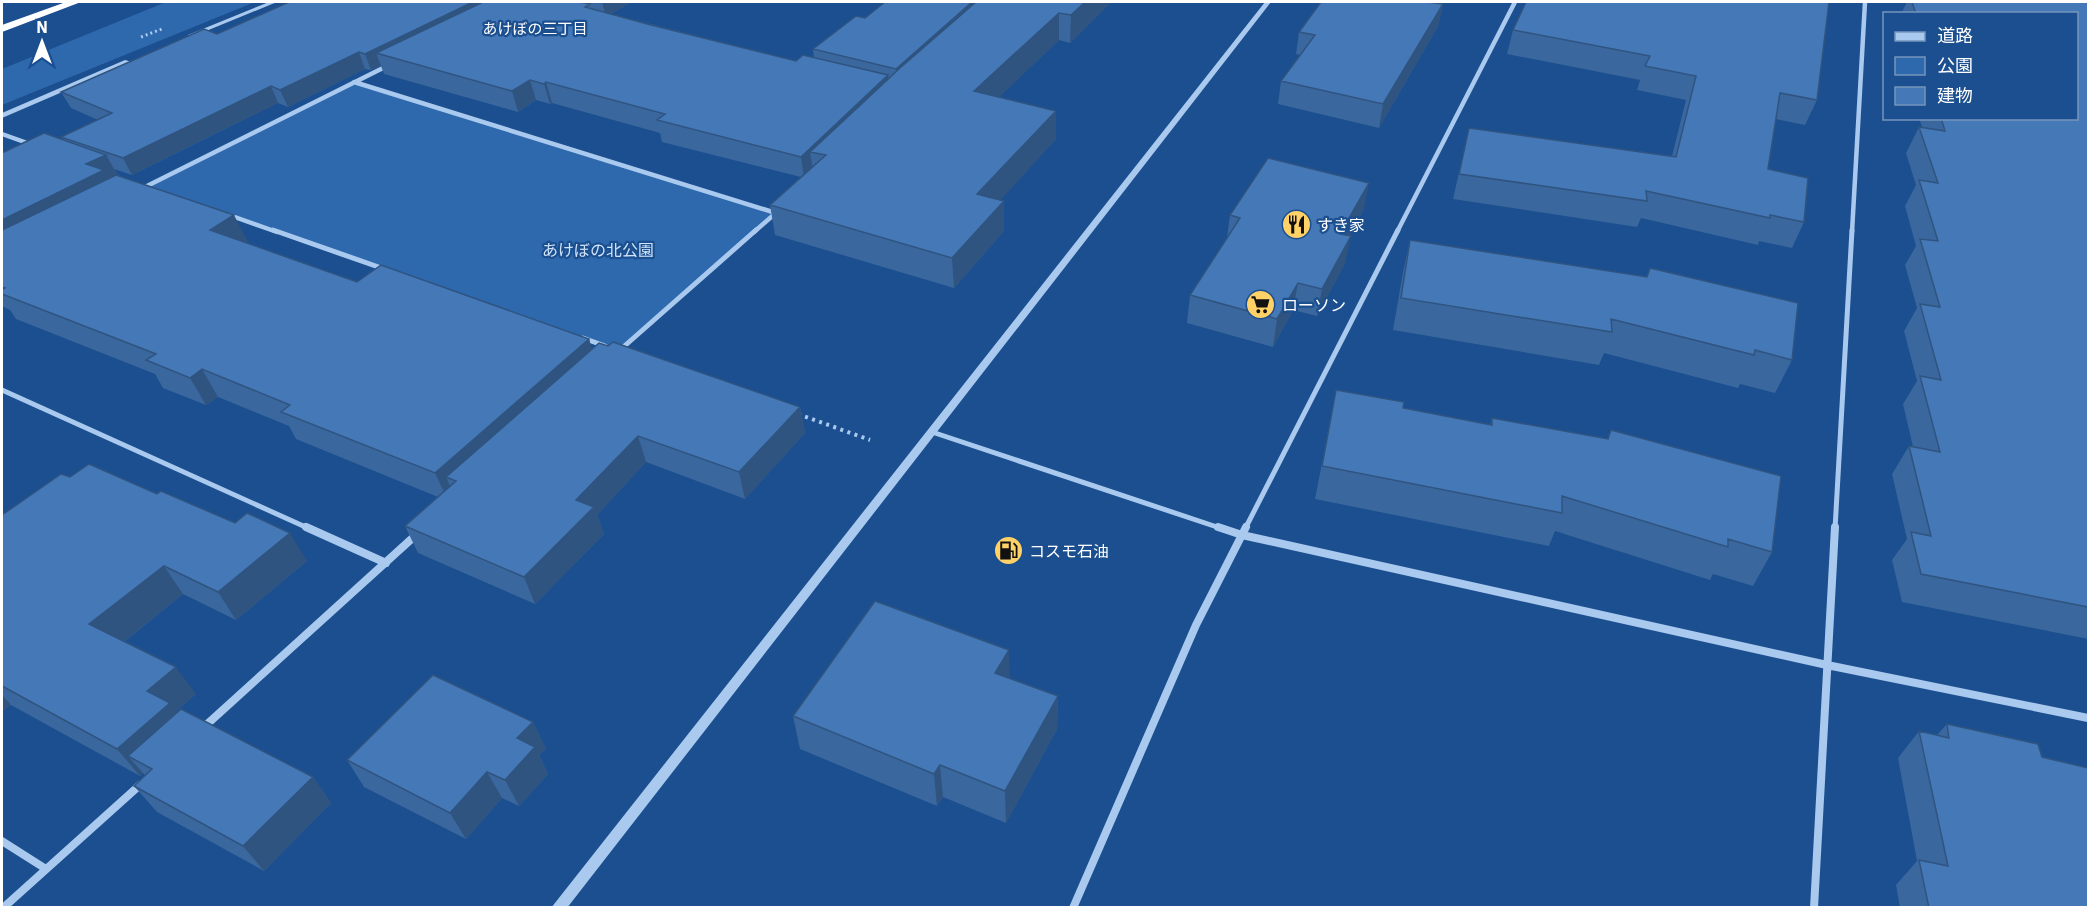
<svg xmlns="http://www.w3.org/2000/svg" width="2090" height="909" font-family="'IBM Plex Sans','Noto Sans JP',sans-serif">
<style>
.green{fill:#2e69ad}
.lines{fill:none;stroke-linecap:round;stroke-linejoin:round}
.path-far1{stroke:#a9c9ee;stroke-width:3;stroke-dasharray:2 3;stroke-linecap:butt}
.path{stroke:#a9c9ee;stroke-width:4;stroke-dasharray:3 4.5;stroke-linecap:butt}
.minor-far2{stroke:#a9c9ee;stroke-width:4.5}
.minor-far1{stroke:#a9c9ee;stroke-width:5}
.minor{stroke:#a9c9ee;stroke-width:8}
.tertiary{fill:#a9c9ee;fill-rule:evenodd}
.motorway{fill:#fff;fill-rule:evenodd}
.wall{fill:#3a679d}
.shaded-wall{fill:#305480}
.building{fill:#4478b7;stroke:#305480;stroke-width:1.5}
.labels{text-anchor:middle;stroke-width:4.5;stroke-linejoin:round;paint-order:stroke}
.far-neighbourhood-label{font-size:15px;fill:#fff;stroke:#1b4f8f}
.poi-label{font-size:16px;fill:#fff;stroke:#1b4f8f;text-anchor:start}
.park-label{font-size:16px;fill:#cfe3fa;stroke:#1b4f8f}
</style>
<rect width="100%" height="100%" fill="#1b4f8f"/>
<path class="green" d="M166,2H255L2,105V69Z
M354,82L776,213L619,351L147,186Z"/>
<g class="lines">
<path class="path-far1" d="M141,37L162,29"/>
<path class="path" d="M798,414L870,440"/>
<path class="minor-far2" d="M354,82L776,213
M2,134L30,144
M141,189L389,65
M229,215L277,232
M754,232L777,212
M1397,232L1515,2
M1852,232L1865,2"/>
<path class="minor-far1" d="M273,230L387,270
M583,338L605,346
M620,350L756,230
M2,390L310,529
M932,432L1223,529
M1245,529L1398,230
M1835,529L1852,230"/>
<path class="minor" d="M306,527L386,563
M1218,527L1242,535L1827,665L2088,718
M204,727L417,534
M2,841L46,869
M3,908L141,784
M1073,908L1196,625L1246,527
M1814,908L1835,527"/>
<path class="tertiary" d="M269,2H277L194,36L188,35Z
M1265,2H1271L567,908H551Z
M125,60L132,62L2,118V113Z"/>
<path class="motorway" d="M66,2H81L2,32V25Z"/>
</g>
<path class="wall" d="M289,2H631L611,14L796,61L814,57L813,49L865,18L885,2H1111L1070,43L1059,40L999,97L1056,139L1000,200L1004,231L954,288L775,235L770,205L801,177L662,142L660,133L552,103L550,104L536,100L518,112L384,74L381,66L371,70L365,69L288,107L278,103L132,175L114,169L118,175L248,242L246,243L357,282L589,339L592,350L800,407L805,433L745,499L646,462L597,515L604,534L535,604L418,553L405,526L438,497L296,439L289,426L218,397L206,405L163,388L155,374L16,319L10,310L2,306V150L4,152L63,140L61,137L98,120L71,108L61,92L217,34Z
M1526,2L1817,100L1805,125L1776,119L1768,169L1804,222L1792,248L1759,241L1758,245L1641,218L1637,227L1453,199L1469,128L1672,156L1686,100L1637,90L1640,80L1507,54L1513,30Z
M1906,2H2088V639L1902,602L1892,560L1907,539L1892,474L1909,446L1913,447L1903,404L1917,381L1904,331L1917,308L1905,265L1916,246L1905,206L1916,185L1906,153L1919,127H1922L1919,118H2076V14H1901L1906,4Z
M1443,4L1438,26L1379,128L1278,104L1281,81L1300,55L1296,54L1299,32Z
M1364,209L1349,236L1345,263L1317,316L1293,310L1273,347L1187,323L1190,295L1227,238L1230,215Z
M1410,240L1646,277L1650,268L1792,360L1775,393L1740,384L1738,388L1604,353L1599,365L1393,330L1403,272Z
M1336,390L1403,408L1490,425L1492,418L1607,439L1611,430L1772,552L1753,586L1713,574L1710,580L1555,531L1549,546L1315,499Z
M70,477L307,561L236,620L183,594L124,642L196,694L176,711L177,712L313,777L331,803L264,871L157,812L134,786L145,775L143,773L140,776L11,705L4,710L2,709V515Z
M1010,678L1058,696L1057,729L1006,823L943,797L937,806L800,749L793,716Z
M533,722L546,749L539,755L548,774L519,806L502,798L466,839L364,787L347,760Z
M1947,724L2088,908H1900L1896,885L1917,861L1898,758L1919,731L1937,735Z"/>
<path class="shaded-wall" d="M473,2H509L376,53L381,66L371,70L365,54Z
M602,2H631L606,17Z
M972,2H984L898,88L896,69Z
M1085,2H1111L1070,43L1071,15Z
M1443,4L1438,26L1379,128L1383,104Z
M1059,13V40L975,120L974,91Z
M359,52L365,69L288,107L280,90Z
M888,75L890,95L826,155L810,152L813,170L804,178L801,157Z
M530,80L536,100L518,112L512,91Z
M546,82L552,103L550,104L544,84Z
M271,86L278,103L132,175L123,158Z
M1056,111V139L979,224L977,194Z
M106,155L121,181L2,255V220L86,164Z
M1369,183L1364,209L1335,261L1340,234Z
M1004,201V231L954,288L952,258Z
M234,215L248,242L224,256L210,230Z
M1351,236L1345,263L1317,316L1322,289Z
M1298,283L1293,310L1273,347L1277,319Z
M589,339L597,366L456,481L446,477L454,495L448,500L435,473Z
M202,369L218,397L206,405L190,378Z
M800,407L805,433L745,499L739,472Z
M638,436L646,462L597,515L604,534L535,604L524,577L576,500Z
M290,533L307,561L236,620L218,592Z
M164,566L183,594L111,652L89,624Z
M1009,650L1010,683L995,673Z
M176,667L196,694L176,711L191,730L128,756L143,773L140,776L117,749L147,691Z
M2,695L11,705L4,710L2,708Z
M1058,696L1057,729L1006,823L1005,791Z
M533,722L546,749L539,755L548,774L519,806L505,780L517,738Z
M940,765L943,797L937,806L934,774Z
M487,772L502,798L466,839L450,813Z
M313,777L331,803L264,871L243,846Z"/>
<path class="building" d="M289,2H473L365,54L359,52L280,90L271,86L123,158L61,137L112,113L61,92L204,29L217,34Z
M483,2H579L590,4L585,7L651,25L796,61L803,55L888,75L801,157L657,120L665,114L546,82L544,84L530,80L512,91L376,53Z
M885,2H972L896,69L813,49L856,16L865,18Z
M976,2H1085L1071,15L1059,13L974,91L1056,111L977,194L1004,201L952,258L770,205L826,155L810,152L900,68Z
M1321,2H1428L1443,4L1383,104L1281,81L1315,35L1299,32Z
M1526,2H1829L1817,100L1780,93L1768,169L1808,178L1804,222L1770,215V218L1646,191L1647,201L1459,174L1469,128L1676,157L1696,76L1645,66L1650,56L1513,30Z
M1912,2H2088V607L1921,574L1911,532L1931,536L1909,446L1940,452L1920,376L1941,380L1920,304L1940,307L1920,239L1938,241L1919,180L1938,183L1919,127L1945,131L1941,118H2076V14H1916Z
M44,133L106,155L86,164L104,170L2,220V150L4,152Z
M1268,158L1369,183L1340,234L1351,236L1322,289L1298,283L1277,319L1190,295L1240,218L1230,215Z
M116,175L234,215L210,230L357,282L381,265L589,339L435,473L281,412L290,405L202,369L190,378L146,360L156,354L2,294V290L5,288L2,287V230Z
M1410,240L1647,277L1650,268L1798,303L1792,360L1755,350L1754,355L1611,319L1612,332L1401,298Z
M613,342L800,407L739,472L638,436L576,500L594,507L524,577L405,526L456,481L446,477L599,343L608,346Z
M1336,390L1404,402L1403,408L1492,425V418L1608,439L1611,430L1781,476L1772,552L1728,539V547L1562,496V513L1322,466Z
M89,464L157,494L161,491L235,523L247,513L290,533L218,592L164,566L89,624L176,667L147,691L170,703L117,749L2,686V515L61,474L70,477Z
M875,601L1009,650L995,673L1058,696L1005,791L940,765L934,774L793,716Z
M433,675L533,722L517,738L535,747L505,780L487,772L450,813L347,760Z
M181,709L313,777L243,846L134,786L152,769L128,756Z
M1947,724L2038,744L2042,757L2088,768V908H1929L1919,860L1948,866L1919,731L1949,738Z"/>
<defs>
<symbol id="restaurant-disc" viewBox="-11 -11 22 22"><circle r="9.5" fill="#ffd166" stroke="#1b4f8f"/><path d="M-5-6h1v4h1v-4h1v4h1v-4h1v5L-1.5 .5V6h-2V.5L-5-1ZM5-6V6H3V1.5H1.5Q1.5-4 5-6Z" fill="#111"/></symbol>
<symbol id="supermarket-disc" viewBox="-11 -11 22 22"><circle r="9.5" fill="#ffd166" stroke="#1b4f8f"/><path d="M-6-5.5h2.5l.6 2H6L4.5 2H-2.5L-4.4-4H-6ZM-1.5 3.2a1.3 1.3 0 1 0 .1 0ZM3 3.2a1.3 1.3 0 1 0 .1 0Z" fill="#111"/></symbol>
<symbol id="fuel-disc" viewBox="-11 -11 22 22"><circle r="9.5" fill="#ffd166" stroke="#1b4f8f"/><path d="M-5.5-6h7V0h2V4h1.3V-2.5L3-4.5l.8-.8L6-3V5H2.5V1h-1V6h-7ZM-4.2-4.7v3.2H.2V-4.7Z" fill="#111"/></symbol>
</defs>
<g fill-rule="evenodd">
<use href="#restaurant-disc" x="1280" y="208" width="33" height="33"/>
<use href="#supermarket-disc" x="1244" y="288" width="33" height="33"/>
<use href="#fuel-disc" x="992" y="534" width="33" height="33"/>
</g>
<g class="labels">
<g class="far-neighbourhood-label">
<text x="535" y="34">あけぼの三丁目</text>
</g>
<g class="poi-label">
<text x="1317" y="231">すき家</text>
<text x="1282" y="311">ローソン</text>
<text x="1029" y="557">コスモ石油</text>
</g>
<g class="park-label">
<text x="598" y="256">あけぼの北公園</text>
</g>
</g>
<rect width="2090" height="909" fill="none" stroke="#ffffff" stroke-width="6"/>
<rect x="1883" y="12" width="195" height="108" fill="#1b4f8f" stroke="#7695bc" stroke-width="1.5"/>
<rect x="1895" y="32" width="30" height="9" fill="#a9c9ee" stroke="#7695bc" stroke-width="1.5"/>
<text x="1937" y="42" font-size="18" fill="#ffffff">道路</text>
<rect x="1895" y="57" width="30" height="18" fill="#2e69ad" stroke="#7695bc" stroke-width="1.5"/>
<text x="1937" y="72" font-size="18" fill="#ffffff">公園</text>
<rect x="1895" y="87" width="30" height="18" fill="#4478b7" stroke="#7695bc" stroke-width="1.5"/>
<text x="1937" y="102" font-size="18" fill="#ffffff">建物</text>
<g transform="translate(42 42)" stroke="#1b4f8f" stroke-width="4.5" paint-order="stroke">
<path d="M0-4.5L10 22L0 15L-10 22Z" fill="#ffffff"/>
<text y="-9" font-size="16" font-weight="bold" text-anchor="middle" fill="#ffffff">N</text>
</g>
</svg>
